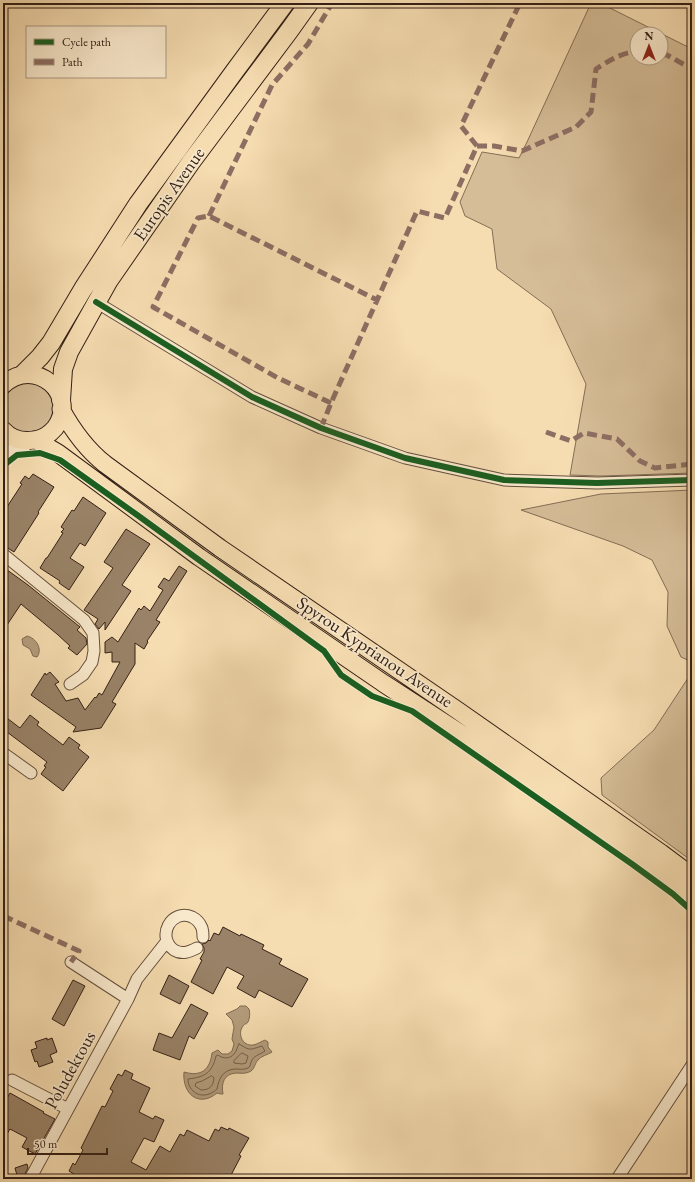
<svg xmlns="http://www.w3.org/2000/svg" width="695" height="1182" font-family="'EB Garamond',serif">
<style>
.green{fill:#d5bd97;stroke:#846e56;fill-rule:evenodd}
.water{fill:#b49d7c;stroke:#816b53}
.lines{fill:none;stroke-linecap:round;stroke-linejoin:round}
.shore{stroke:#745e49;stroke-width:1}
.building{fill:#998267;stroke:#342016}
.minor-casing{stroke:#644f3d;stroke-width:13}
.secondary-casing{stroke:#342016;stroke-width:17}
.primary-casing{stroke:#342016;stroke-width:19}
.trunk-casing{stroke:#342016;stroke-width:20}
.minor{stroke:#f9e9cc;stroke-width:11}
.secondary{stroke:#f9e9cc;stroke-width:15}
.primary{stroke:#f6ddb1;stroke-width:17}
.trunk{stroke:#f6ddb1;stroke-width:18}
.quiet{stroke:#8d6e63;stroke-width:5;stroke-dasharray:10 5;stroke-linecap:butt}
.cycleway-casing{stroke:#f9e9cc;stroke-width:8}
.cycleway{stroke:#1b5e20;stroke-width:6}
.labels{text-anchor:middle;stroke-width:3.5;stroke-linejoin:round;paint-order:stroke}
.street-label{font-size:18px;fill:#342016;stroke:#f9e9cc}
</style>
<rect width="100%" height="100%" fill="#f6ddb1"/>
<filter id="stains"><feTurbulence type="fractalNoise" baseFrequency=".005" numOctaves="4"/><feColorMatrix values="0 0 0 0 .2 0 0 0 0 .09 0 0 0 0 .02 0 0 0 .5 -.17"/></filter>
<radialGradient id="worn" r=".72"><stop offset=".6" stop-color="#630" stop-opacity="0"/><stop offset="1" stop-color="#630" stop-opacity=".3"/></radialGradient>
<path class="green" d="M591,3H600L692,49V473L602,476L570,475L586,384L551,309L497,269L492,229L465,216L460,202L482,152L519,158L527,142ZM637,34H661V58H637Z
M3 408a25 25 0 1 1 50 0a25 25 0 1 1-50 0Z
M692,490V662L681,657L667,626L668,592L652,560L623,546L521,510L601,494Z
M692,672V861L602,795L601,778L654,730Z"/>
<path class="water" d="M27,636C36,638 43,649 37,657L33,656L30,649L23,645L22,639Z
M240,1006H246L249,1009C250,1013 250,1018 248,1022C245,1026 246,1022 243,1026C239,1031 240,1039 245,1043C252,1048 258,1043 265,1040L268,1042V1047L272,1052C267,1055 261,1056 258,1060C254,1064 255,1070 249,1072C245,1074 240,1073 236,1073C224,1074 221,1083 223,1094H221L217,1093C199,1108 182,1094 184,1072C201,1077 210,1070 212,1053L218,1050L222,1054H228L232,1051L234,1044L232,1039L234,1027L232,1020L226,1014L237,1009Z"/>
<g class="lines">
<path class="shore" d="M239,1044C251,1051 249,1050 262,1046L265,1051C261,1054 255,1055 252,1060C250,1063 251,1067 248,1068C244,1070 239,1069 235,1069C223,1070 219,1078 217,1089C215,1091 212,1093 209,1094C198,1098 188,1090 188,1079C205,1077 212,1073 216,1056L218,1055C223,1059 230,1059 234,1054C237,1051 237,1047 239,1044Z
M242,1053L248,1056L246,1063L242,1064L234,1063V1061Z
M212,1076L214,1078C213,1087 209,1090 201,1090L195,1086L196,1083L202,1081Z"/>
</g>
<path class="building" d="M33,474L54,487L38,512L39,513L14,552L3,545V513L22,484L20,483L25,476L29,479Z
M83,497L106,513L85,546L80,543L70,558L84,567L69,590L59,583L60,581L40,568L46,558H47L63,533L61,532L64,529L61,527L72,510L74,511Z
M126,529L150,544L122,585L131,591L105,630V622L99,629L95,624L98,619L84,610L113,568L104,562Z
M179,566L187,571L156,620L160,622L147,641L148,642L144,649L135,643V664L112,702L116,704L101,728L73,732L76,727L31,695L45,673L46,675L50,672L59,682L55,684L66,701L78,698L85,710L95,697L96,698L99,693L102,695L120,662H112V652L105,653V642L112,637L118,642L139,608L141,610L144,606L150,611L163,590L158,587L164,578L169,581Z
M3,567L28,585L80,627L77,630L86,638L87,644L77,655L68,648L70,646L57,634L21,604L3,631Z
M3,715L20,728L30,715L39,722L37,725L63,745L69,737L80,745L78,748L89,757L63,791L41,774L46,767L44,766L47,762L3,729Z
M223,927L240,936L241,934L264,945L262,949L282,959L279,964L308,979L292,1007L259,990L255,998L237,988L244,976L227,967L213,994L191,982L202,960L200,959L204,952V948L202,944L206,943L209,940L210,941L214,933L219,935Z
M169,975L189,986L180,1004L160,994Z
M73,980L85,986L64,1026L52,1019Z
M191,1004L208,1013L194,1039L189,1036L180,1060L153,1050L159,1033L172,1038Z
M47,1038V1040L52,1038L57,1052L50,1055L53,1062L39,1067L37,1061L35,1062L31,1050L37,1048L35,1042Z
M125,1070L133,1074L131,1079L150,1088L139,1112L153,1119L155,1116L164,1120L154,1142L144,1138L131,1162L146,1170L160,1146L170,1152L180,1134L184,1136L187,1130L209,1141L215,1129L219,1131L221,1127L228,1130L229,1128L249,1138L239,1155L241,1156L229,1179H72L74,1174L69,1171L73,1163L75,1165L83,1150L81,1148L102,1106L105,1107L113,1091L110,1089L118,1074L122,1076Z
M10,1093L44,1112L43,1113L55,1119L35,1154L22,1147L27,1138L10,1129L3,1141V1105Z
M27,1164L28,1168L23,1178L18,1179L15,1168Z"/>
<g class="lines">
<defs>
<path id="minor" d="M96,302L252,397L321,428L405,458L504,480L597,483L692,480
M3,554L84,620L93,633L94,651L92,662L83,675L70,684
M3,753L31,773
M197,948C189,952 182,955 174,950C156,937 171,908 192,917C196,919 200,923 202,928C203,931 203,934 203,937
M71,962L128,999
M12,1080L68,1109
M30,1179L128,999L137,979L167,941
M617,1179L692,1065"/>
<path id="secondary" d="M3,457L9,453L29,441"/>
<path id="primary" d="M3,385C35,355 80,395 55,428C50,434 42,439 34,440C22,442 11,439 3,430
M61,409C73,431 86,449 105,464L220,548L457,710L661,853L692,876
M36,440L58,453L199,557L383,683L486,750L667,877L692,898"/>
<path id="trunk" d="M23,374L40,357L51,343L83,289L138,204L234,72L285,3
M61,400L63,369L69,352L109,280L191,162L289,31L309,3"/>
</defs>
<use href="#minor" class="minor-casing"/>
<use href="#secondary" class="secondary-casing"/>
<use href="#primary" class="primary-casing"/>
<use href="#trunk" class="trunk-casing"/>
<use href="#minor" class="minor"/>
<use href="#secondary" class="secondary"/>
<use href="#primary" class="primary"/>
<use href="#trunk" class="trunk"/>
<path class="quiet" d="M661,55H667L692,69
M477,146L461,126L520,3
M209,216L272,85L308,44L332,3
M331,403L278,378L153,307L198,218L209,216L377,300
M321,428L331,403L417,211L445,218L477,146H494L522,151L576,127L591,112L596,69C607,62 624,51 637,52
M546,432L571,441L584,433L617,439L640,461L655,468L692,464
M3,917L8,918L79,951L71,962"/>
<defs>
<path id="cycleway" d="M96,302L252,397L321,428L405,458L504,480L597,483L692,480
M3,466L17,455L40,453L60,460L140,517L324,651L341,675L372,696L412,711L632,864L673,894L692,911"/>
</defs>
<use href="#cycleway" class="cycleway-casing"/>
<use href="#cycleway" class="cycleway"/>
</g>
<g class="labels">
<g class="street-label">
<text transform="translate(169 194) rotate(-55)" y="6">Europis Avenue</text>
<text transform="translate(375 652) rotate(34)" y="6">Spyrou Kyprianou Avenue</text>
<text transform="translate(70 1070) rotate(-61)" y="6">Poludektous</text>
</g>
</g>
<rect width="695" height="1182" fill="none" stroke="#f6ddb1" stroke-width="16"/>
<rect x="4" y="4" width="687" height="1174" fill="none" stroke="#342016" stroke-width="2"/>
<rect x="8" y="8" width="679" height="1166" fill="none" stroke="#342016"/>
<rect x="26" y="26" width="140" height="52" fill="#f9e9cc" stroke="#aa9983"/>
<rect x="34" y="39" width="20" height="6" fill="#1b5e20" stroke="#aa9983"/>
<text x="62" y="46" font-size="12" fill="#342016">Cycle path</text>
<rect x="34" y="59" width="20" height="6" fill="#8d6e63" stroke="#aa9983"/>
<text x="62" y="66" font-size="12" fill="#342016">Path</text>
<g transform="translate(649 46)"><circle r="19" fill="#f9e9cc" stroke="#aa9983"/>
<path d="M0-3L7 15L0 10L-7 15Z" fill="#8f2418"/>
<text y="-6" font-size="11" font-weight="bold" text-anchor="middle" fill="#342016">N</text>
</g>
<path d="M28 1148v6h79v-6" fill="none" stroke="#342016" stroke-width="2"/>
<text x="34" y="1148" font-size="12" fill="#342016" stroke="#f9e9cc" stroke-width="3" paint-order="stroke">50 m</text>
<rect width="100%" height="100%" filter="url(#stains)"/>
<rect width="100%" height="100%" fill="url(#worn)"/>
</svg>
